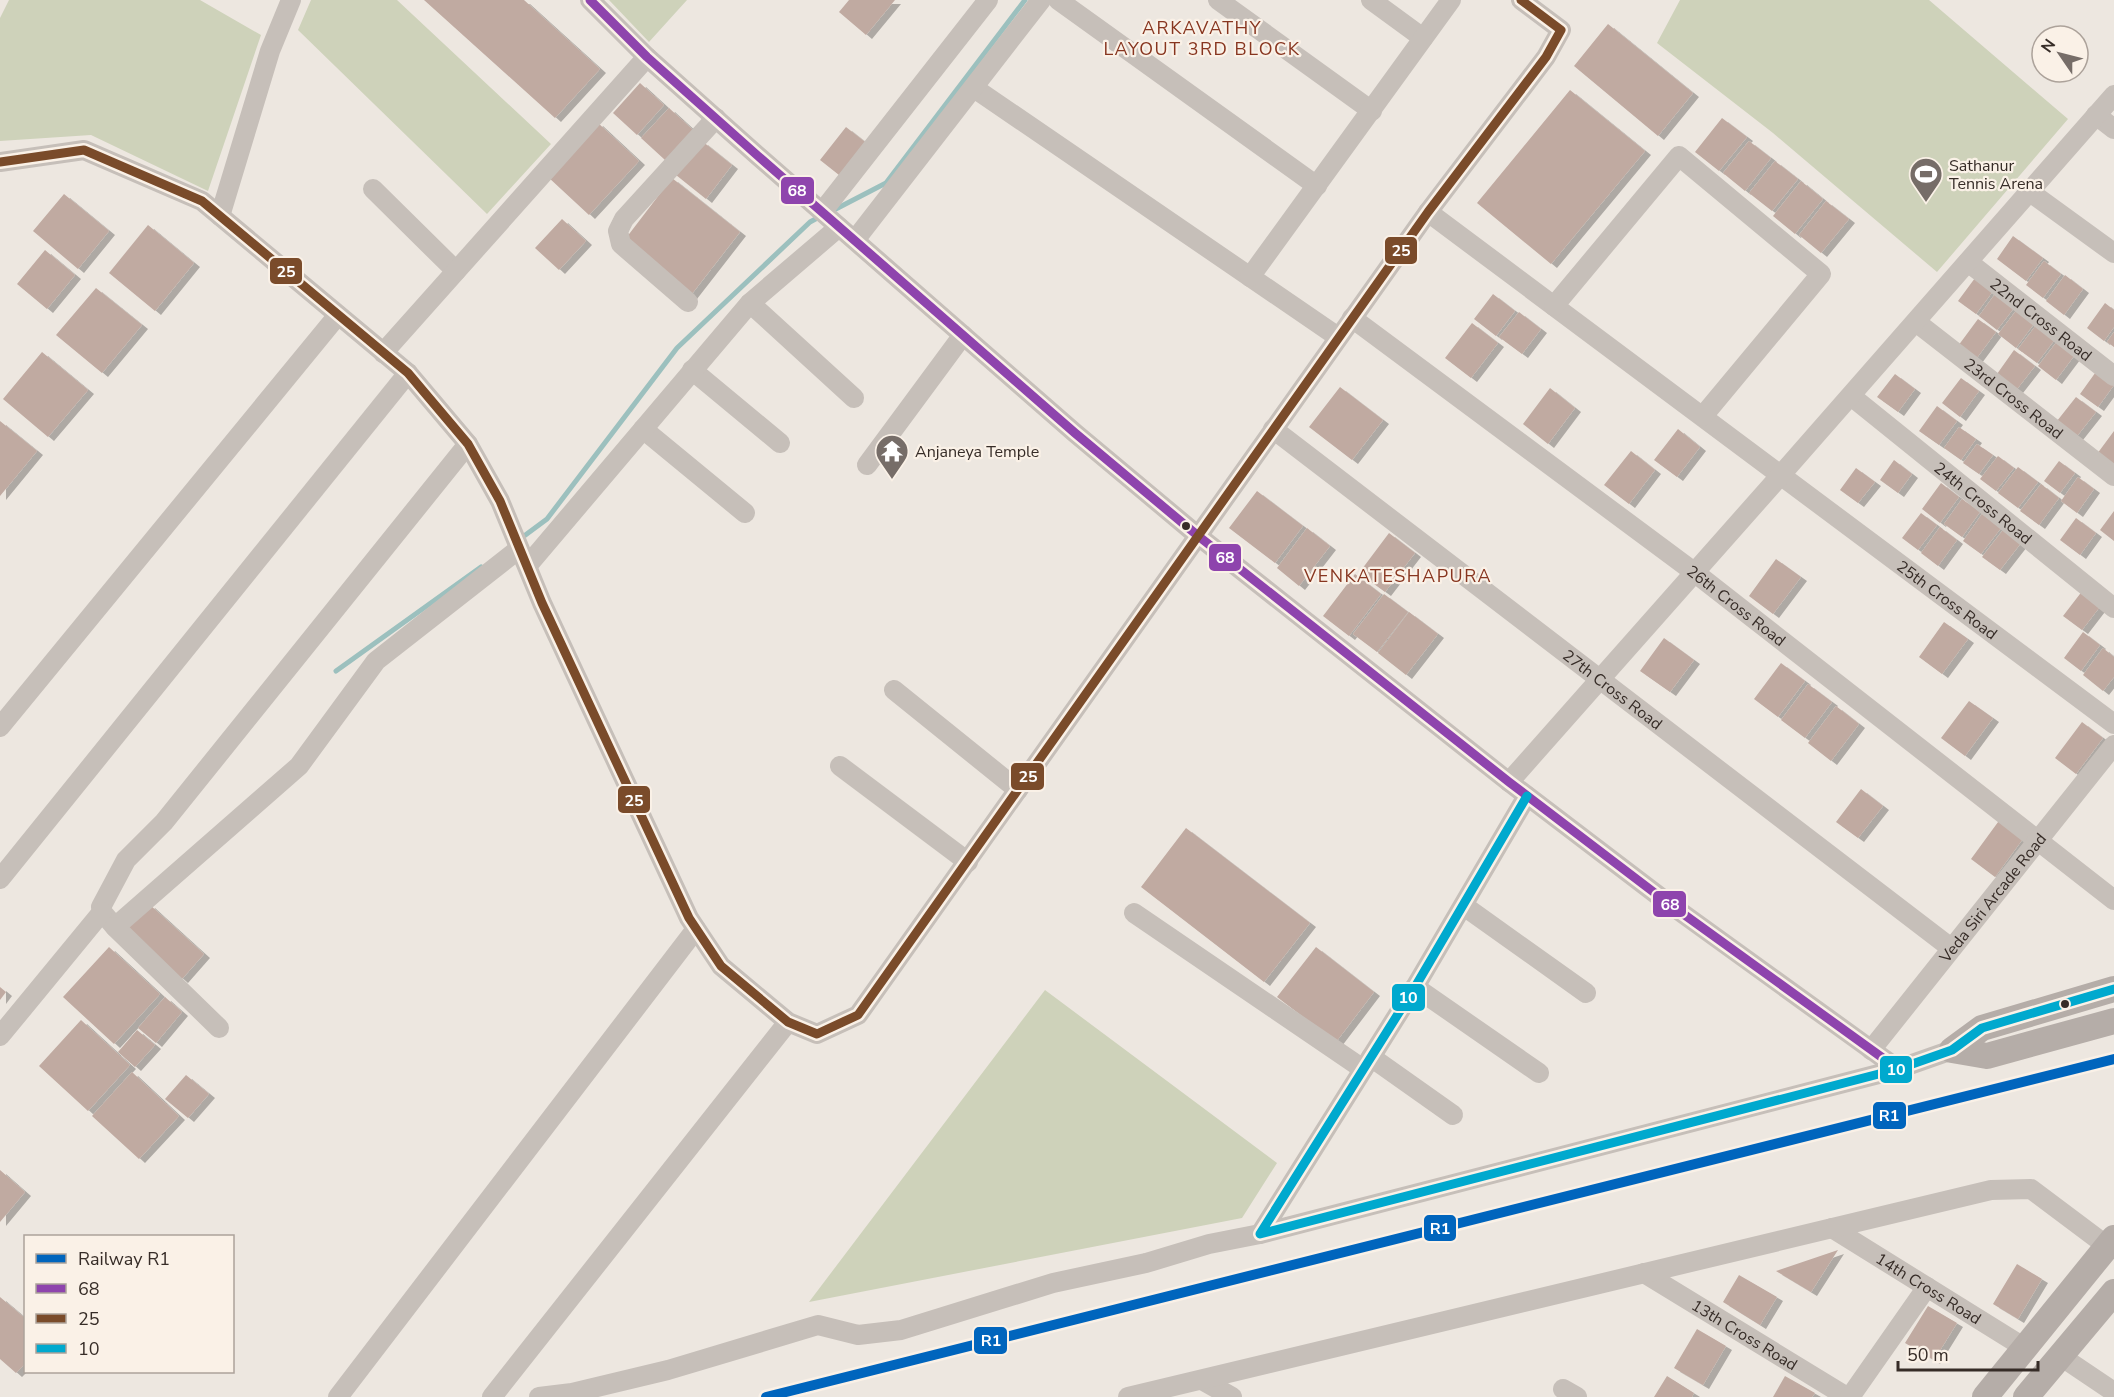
<svg xmlns="http://www.w3.org/2000/svg" width="2114" height="1397" font-family="'Nunito Sans',sans-serif">
<style>
.green{fill:#ced2ba}
.lines{fill:none;stroke-linecap:round;stroke-linejoin:round}
.stream{stroke:#9cc0be;stroke-width:5}
.building{fill:#c0aaa1;filter:url(#shadow)}
.minor{stroke:#c6bfb9;stroke-width:20}
.major{stroke:#b5ada8;stroke-width:26}
.rail-casing{stroke:#ada8a4;stroke-width:7}
.rail{stroke:#faf1e7;stroke-width:4.5;stroke-dasharray:14;stroke-linecap:butt}
.bus-1-casing{stroke:#faf1e7;stroke-width:14}
.bus-2-casing{stroke:#faf1e7;stroke-width:14}
.bus-3-casing{stroke:#faf1e7;stroke-width:14}
.bus-1{stroke:#8e44ad;stroke-width:9}
.bus-2{stroke:#7a4b2a;stroke-width:9}
.bus-3{stroke:#00a9ce;stroke-width:9}
.rail-1-casing{stroke:#faf1e7;stroke-width:15}
.rail-1{stroke:#0065bd;stroke-width:10}
.bus-dot{fill:#362c27;stroke:#faf1e7;stroke-width:2}
.labels{text-anchor:middle;stroke-width:4.5;stroke-linejoin:round;paint-order:stroke}
.poi-label{font-size:16px;fill:#362c27;stroke:#faf1e7;text-anchor:start}
.street-label{font-size:16px;fill:#362c27;stroke:#faf1e7}
.neighbourhood-label{font-size:18px;letter-spacing:1.5px;fill:#87351f;stroke:#faf1e7}
.line-badge{stroke:#faf1e7;stroke-width:2}
.badge-label{font-size:16px;text-anchor:middle;font-weight:bold;fill:#fff}
</style>
<defs>
<filter id="shadow"><feDropShadow dx="6" dy="4" stdDeviation="0" flood-color="#0004"/></filter>
</defs>
<rect width="100%" height="100%" fill="#ede7e0"/>
<path class="green" d="M9,0H200L261,35L208,191L91,135L0,141V18Z
M311,0H397L551,144L487,214L298,30Z
M609,0H687L649,42Z
M1680,0H1929L2068,119L1937,272L1773,133L1657,43Z
M1045,990L1277,1163L1242,1218L809,1302Z"/>
<g class="lines">
<path class="stream" d="M832,211L886,183L1025,0
M520,539L547,519L677,348L810,222L821,216
M336,671L481,567"/>
</g>
<path class="building" d="M424,0H524L600,69L555,118Z
M849,0H895L866,35L839,12Z
M1608,24L1693,93L1658,136L1574,66Z
M640,83L664,105L637,135L613,113Z
M1570,90L1645,151L1551,264L1477,203Z
M669,108L693,130L665,160L641,138Z
M1722,118L1747,137L1719,171L1695,152Z
M597,122L639,161L589,215L548,177Z
M846,127L865,142L839,175L820,160Z
M702,141L732,165L706,199L676,175Z
M1749,141L1771,158L1745,191L1723,173Z
M1775,161L1798,179L1772,211L1749,193Z
M672,178L740,232L691,295L623,242Z
M1801,181L1823,199L1795,234L1773,216Z
M64,194L109,231L78,269L33,231Z
M1826,201L1849,219L1821,253L1799,235Z
M562,219L586,241L559,270L535,248Z
M148,225L194,263L155,311L109,273Z
M2013,236L2043,258L2026,281L1997,259Z
M45,250L75,275L47,309L17,284Z
M2044,261L2061,274L2043,298L2026,285Z
M1978,274L1996,287L1976,314L1958,301Z
M2065,275L2083,289L2064,315L2046,301Z
M96,288L142,325L102,373L56,335Z
M1998,290L2017,304L1997,330L1979,316Z
M1493,294L1515,311L1496,336L1474,319Z
M2105,303L2114,310V327L2104,341L2087,328Z
M2019,307L2036,321L2016,348L1998,334Z
M1519,312L1541,329L1522,354L1499,337Z
M1978,319L1996,332L1976,359L1958,346Z
M1472,323L1498,343L1471,378L1445,358Z
M2037,324L2056,338L2037,363L2018,349Z
M2114,332V347L2107,342Z
M2059,339L2077,352L2056,380L2038,366Z
M2014,350L2035,366L2017,389L1997,374Z
M42,352L88,390L48,437L3,399Z
M2098,369L2114,385L2098,407L2080,394Z
M1895,374L1915,389L1898,412L1877,397Z
M1961,378L1979,391L1960,417L1942,403Z
M1340,387L1383,420L1352,460L1309,427Z
M1550,388L1575,408L1548,444L1523,424Z
M2076,397L2096,412L2077,436L2057,421Z
M1937,406L1957,421L1939,445L1919,431Z
M0,421L37,451L0,496Z
M1959,427L1976,439L1961,460L1944,448Z
M1678,429L1700,447L1677,477L1654,460Z
M2114,431V466L2097,454Z
M1977,444L1993,455L1979,474L1963,463Z
M1631,451L1655,470L1629,504L1604,485Z
M1998,456L2014,468L1996,491L1980,479Z
M1894,460L1912,474L1898,493L1880,480Z
M2059,461L2075,473L2060,493L2044,481Z
M2018,467L2038,482L2018,508L1998,493Z
M1856,468L1875,482L1858,503L1840,490Z
M2078,477L2094,489L2077,513L2061,501Z
M1941,483L1959,497L1940,523L1922,509Z
M2041,484L2059,498L2039,525L2020,511Z
M1257,491L1303,526L1275,563L1229,528Z
M1962,499L1980,512L1962,537L1944,524Z
M2114,511V541L2100,530Z
M1921,513L1937,525L1918,550L1902,538Z
M1982,514L2001,528L1981,554L1963,541Z
M2076,518L2096,533L2080,555L2060,540Z
M1940,527L1957,540L1938,566L1921,553Z
M1307,528L1330,546L1299,586L1277,568Z
M2003,530L2021,543L2000,570L1982,557Z
M1389,533L1415,553L1385,592L1359,573Z
M1776,559L1801,577L1773,614L1749,596Z
M1355,574L1381,594L1349,636L1323,616Z
M2083,590L2102,604L2082,630L2063,616Z
M1384,594L1408,612L1377,652L1353,634Z
M1409,612L1438,634L1406,675L1378,653Z
M1944,622L1968,639L1942,674L1919,657Z
M2083,632L2100,645L2081,671L2064,658Z
M1664,638L1694,660L1670,692L1640,671Z
M2103,648L2114,657V677L2103,691L2083,675Z
M1781,663L1805,681L1778,717L1754,699Z
M1808,684L1832,702L1805,738L1781,720Z
M1969,701L1993,718L1965,756L1941,738Z
M1836,706L1859,724L1831,761L1808,743Z
M2082,722L2103,738L2076,774L2055,758Z
M1861,789L1883,806L1858,838L1836,822Z
M2001,818L2025,836L1995,877L1971,859Z
M1186,828L1310,923L1264,982L1141,887Z
M149,904L204,954L182,979L126,929Z
M109,947L160,994L114,1044L63,997Z
M1316,947L1374,992L1336,1042L1277,997Z
M0,987L6,992L0,1000Z
M165,997L182,1012L156,1043L138,1028Z
M81,1020L130,1065L88,1111L39,1066Z
M137,1030L155,1045L135,1067L118,1052Z
M132,1072L179,1116L139,1159L92,1116Z
M186,1075L209,1094L188,1118L165,1099Z
M0,1170L25,1192L0,1222Z
M1838,1250L1811,1292L1776,1271Z
M2017,1264L2042,1279L2018,1319L1993,1304Z
M1739,1275L1777,1297L1760,1325L1723,1302Z
M0,1297L26,1319V1363L16,1373L0,1359Z
M1928,1306L1957,1323L1934,1360L1905,1343Z
M1697,1329L1726,1346L1703,1385L1674,1368Z
M1667,1376L1694,1393L1692,1397H1654Z
M1785,1376L1815,1393L1812,1397H1773Z"/>
<g class="lines">
<g class="minor">
<path d="M590,0L647,57L758,156L1075,433L1197,535L1509,782L1664,900L1898,1069"/>
<path d="M1058,0L1317,186"/>
<path d="M1218,0L1372,111"/>
<path d="M1371,0L1423,38"/>
<path d="M974,88L1338,337"/>
<path d="M2096,115L2114,129"/>
<path d="M0,162L84,150L202,201L408,373L468,444L500,501L542,603L689,918L721,966L788,1022L817,1034L858,1015L1428,212L1546,57L1561,30L1521,0"/>
<path d="M373,189L456,271"/>
<path d="M2030,192L2114,253"/>
<path d="M822,212L988,0"/>
<path id="s1" d="M1428,212L2114,724"/>
<path d="M220,216L270,51L291,0"/>
<path d="M855,240L1041,0"/>
<path id="s2" d="M1968,262L2114,376"/>
<path d="M1250,277L1451,0"/>
<path d="M688,302L621,244L618,231L624,219L716,118"/>
<path d="M750,303L854,398"/>
<path d="M1554,306L1679,156L1821,274L1703,416"/>
<path id="s3" d="M1352,318L1694,572L2114,900"/>
<path id="s4" d="M1916,322L2114,476"/>
<path d="M383,353L647,57"/>
<path d="M692,370L780,443"/>
<path id="s5" d="M1851,396L2114,608"/>
<path d="M643,429L745,513"/>
<path id="s6" d="M1273,429L1951,948"/>
<path d="M468,444L164,822L126,860L101,907L102,912L115,927L299,766L376,661L519,549"/>
<path d="M867,465L963,335"/>
<path d="M528,565L750,303L839,227"/>
<path d="M894,690L1018,790"/>
<path d="M0,727L338,315"/>
<path d="M840,766L968,862"/>
<path d="M1509,782C1712,554 1913,325 2114,95"/>
<path d="M1527,796L1415,987L1260,1234L1898,1069L1952,1050"/>
<path d="M0,879L408,373"/>
<path d="M1464,906L1586,993"/>
<path d="M1134,913L1363,1069"/>
<path d="M115,927L219,1028"/>
<path d="M1415,987L1539,1073"/>
<path d="M0,1036L102,912"/>
<path id="s7" d="M1871,1050L2114,745"/>
<path d="M1371,1057L1453,1115"/>
<path id="s8" d="M1832,1228L2025,1348"/>
<path id="s9" d="M1644,1273L1847,1397"/>
<path d="M2059,1355L2114,1392"/>
<path d="M1202,1380L1232,1397"/>
<path d="M1563,1389L1577,1397"/>
<path d="M338,1397L696,929"/>
<path d="M492,1397L788,1022"/>
<path d="M539,1397L572,1393L668,1370L818,1325L858,1335L901,1330L1053,1283L1146,1263L1209,1244L1260,1234"/>
<path d="M1128,1397L1991,1190L2031,1189L2107,1246"/>
<path d="M1850,1397L1927,1287"/>
</g>
<path class="major" d="M1952,1050L1982,1028L2114,989
M1952,1050L1987,1056L2114,1021
M1985,1397L2114,1238
M2026,1397L2114,1292"/>
<defs>
<path id="rail" d="M766,1397L2114,1059"/>
</defs>
<use href="#rail" class="rail-casing"/>
<use href="#rail" class="rail"/>
<defs>
<path id="bus-1" d="M590,0L647,57L758,156L1075,433L1197,535L1509,782L1664,900L1898,1069"/>
<path id="bus-2" d="M0,162L84,150L202,201L408,373L468,444L500,501L542,603L689,918L721,966L788,1022L817,1034L858,1015L1428,212L1546,57L1561,30L1521,0"/>
<path id="bus-3" d="M1527,796L1415,987L1260,1234L1898,1069L1952,1050L1982,1028L2114,989"/>
</defs>
<use href="#bus-1" class="bus-1-casing"/>
<use href="#bus-2" class="bus-2-casing"/>
<use href="#bus-3" class="bus-3-casing"/>
<use href="#bus-1" class="bus-1"/>
<use href="#bus-2" class="bus-2"/>
<use href="#bus-3" class="bus-3"/>
<defs>
<path id="rail-1" d="M766,1397L2114,1059"/>
</defs>
<use href="#rail-1" class="rail-1-casing"/>
<use href="#rail-1" class="rail-1"/>
</g>
<defs>
<symbol id="stadium-pin" viewBox="-11 -11 22 30"><path d="M0 17L-7.5 6A9.5 9.5 0 1 1 7.5 6Z" fill="#766d68" stroke="#faf1e7"/><path d="M0-5a6.5 5 0 1 0 0 10a6.5 5 0 1 0 0-10ZM-3.5-1.8h7v3.6h-7Z" fill="#fff"/></symbol>
<symbol id="temple-pin" viewBox="-11 -11 22 30"><path d="M0 17L-7.5 6A9.5 9.5 0 1 1 7.5 6Z" fill="#766d68" stroke="#faf1e7"/><path d="M0-6L5-2H3V0L6.5 2.5H4V6H1.5V3h-3V6H-4V2.5H-6.5L-3 0V-2H-5Z" fill="#fff"/></symbol>
</defs>
<g fill-rule="evenodd">
<use href="#stadium-pin" x="1907" y="155" width="38" height="52"/>
<use href="#temple-pin" x="873" y="432" width="38" height="52"/>
</g>
<g class="bus-dot">
<circle cx="1186" cy="526" r="5"/>
<circle cx="2065" cy="1004" r="5"/>
</g>
<g class="labels">
<g class="poi-label">
<text x="1949" y="171">Sathanur<tspan x="1949" dy="18">Tennis Arena</tspan></text>
<text x="915" y="457">Anjaneya Temple</text>
</g>
<g class="street-label">
<text dy="6" stroke="none"><textPath href="#s2" startOffset="93">22nd Cross Road</textPath></text>
<text dy="6" stroke="none"><textPath href="#s4" startOffset="124">23rd Cross Road</textPath></text>
<text dy="6" stroke="none"><textPath href="#s5" startOffset="170">24th Cross Road</textPath></text>
<text dy="6" stroke="none"><textPath href="#s1" startOffset="648">25th Cross Road</textPath></text>
<text dy="6" stroke="none"><textPath href="#s3" startOffset="480">26th Cross Road</textPath></text>
<text dy="6" stroke="none"><textPath href="#s6" startOffset="428">27th Cross Road</textPath></text>
<text dy="6" stroke="none"><textPath href="#s7" startOffset="195">Veda Siri Arcade Road</textPath></text>
<text dy="6" stroke="none"><textPath href="#s8" startOffset="114">14th Cross Road</textPath></text>
<text dy="6" stroke="none"><textPath href="#s9" startOffset="118">13th Cross Road</textPath></text>
</g>
<g class="neighbourhood-label">
<text x="1202" y="34">ARKAVATHY<tspan x="1202" dy="21">LAYOUT 3RD BLOCK</tspan></text>
<text x="1398" y="582">VENKATESHAPURA</text>
</g>
</g>
<g class="line-badge">
<rect x="780" y="176" width="35" height="29" rx="6" fill="#8e44ad"/>
<rect x="1384" y="236" width="34" height="29" rx="6" fill="#7a4b2a"/>
<rect x="269" y="257" width="34" height="28" rx="6" fill="#7a4b2a"/>
<rect x="1208" y="543" width="34" height="29" rx="6" fill="#8e44ad"/>
<rect x="1010" y="762" width="35" height="29" rx="6" fill="#7a4b2a"/>
<rect x="617" y="785" width="34" height="29" rx="6" fill="#7a4b2a"/>
<rect x="1652" y="890" width="35" height="28" rx="6" fill="#8e44ad"/>
<rect x="1391" y="983" width="35" height="29" rx="6" fill="#00a9ce"/>
<rect x="1879" y="1055" width="34" height="29" rx="6" fill="#00a9ce"/>
<rect x="1872" y="1101" width="35" height="29" rx="6" fill="#0065bd"/>
<rect x="1423" y="1214" width="34" height="28" rx="6" fill="#0065bd"/>
<rect x="973" y="1326" width="35" height="29" rx="6" fill="#0065bd"/>
</g>
<g class="badge-label">
<text x="797" y="196">68</text>
<text x="1401" y="256">25</text>
<text x="286" y="277">25</text>
<text x="1225" y="563">68</text>
<text x="1028" y="782">25</text>
<text x="634" y="806">25</text>
<text x="1670" y="910">68</text>
<text x="1408" y="1003">10</text>
<text x="1896" y="1075">10</text>
<text x="1889" y="1121">R1</text>
<text x="1440" y="1234">R1</text>
<text x="991" y="1346">R1</text>
</g>
<rect x="24" y="1235" width="210" height="138" fill="#faf1e7" stroke="#aca29a" stroke-width="1.5"/>
<rect x="36" y="1254" width="30" height="9" fill="#0065bd" stroke="#aca29a" stroke-width="1.5"/>
<text x="78" y="1265" font-size="18" fill="#362c27">Railway R1</text>
<rect x="36" y="1284" width="30" height="9" fill="#8e44ad" stroke="#aca29a" stroke-width="1.5"/>
<text x="78" y="1295" font-size="18" fill="#362c27">68</text>
<rect x="36" y="1314" width="30" height="9" fill="#7a4b2a" stroke="#aca29a" stroke-width="1.5"/>
<text x="78" y="1325" font-size="18" fill="#362c27">25</text>
<rect x="36" y="1344" width="30" height="9" fill="#00a9ce" stroke="#aca29a" stroke-width="1.5"/>
<text x="78" y="1355" font-size="18" fill="#362c27">10</text>
<g transform="translate(2060 54) rotate(305)"><circle r="28" fill="#faf1e7" stroke="#aca29a" stroke-width="1.5"/>
<path d="M0-4.5L10 22L0 15L-10 22Z" fill="#766d68"/>
<text y="-9" font-size="16" font-weight="bold" text-anchor="middle" fill="#362c27">N</text>
</g>
<path d="M1898 1361v9h140v-9" fill="none" stroke="#362c27" stroke-width="3"/>
<text x="1907" y="1361" font-size="18" fill="#362c27" stroke="#faf1e7" stroke-width="4.5" paint-order="stroke">50 m</text>
</svg>
